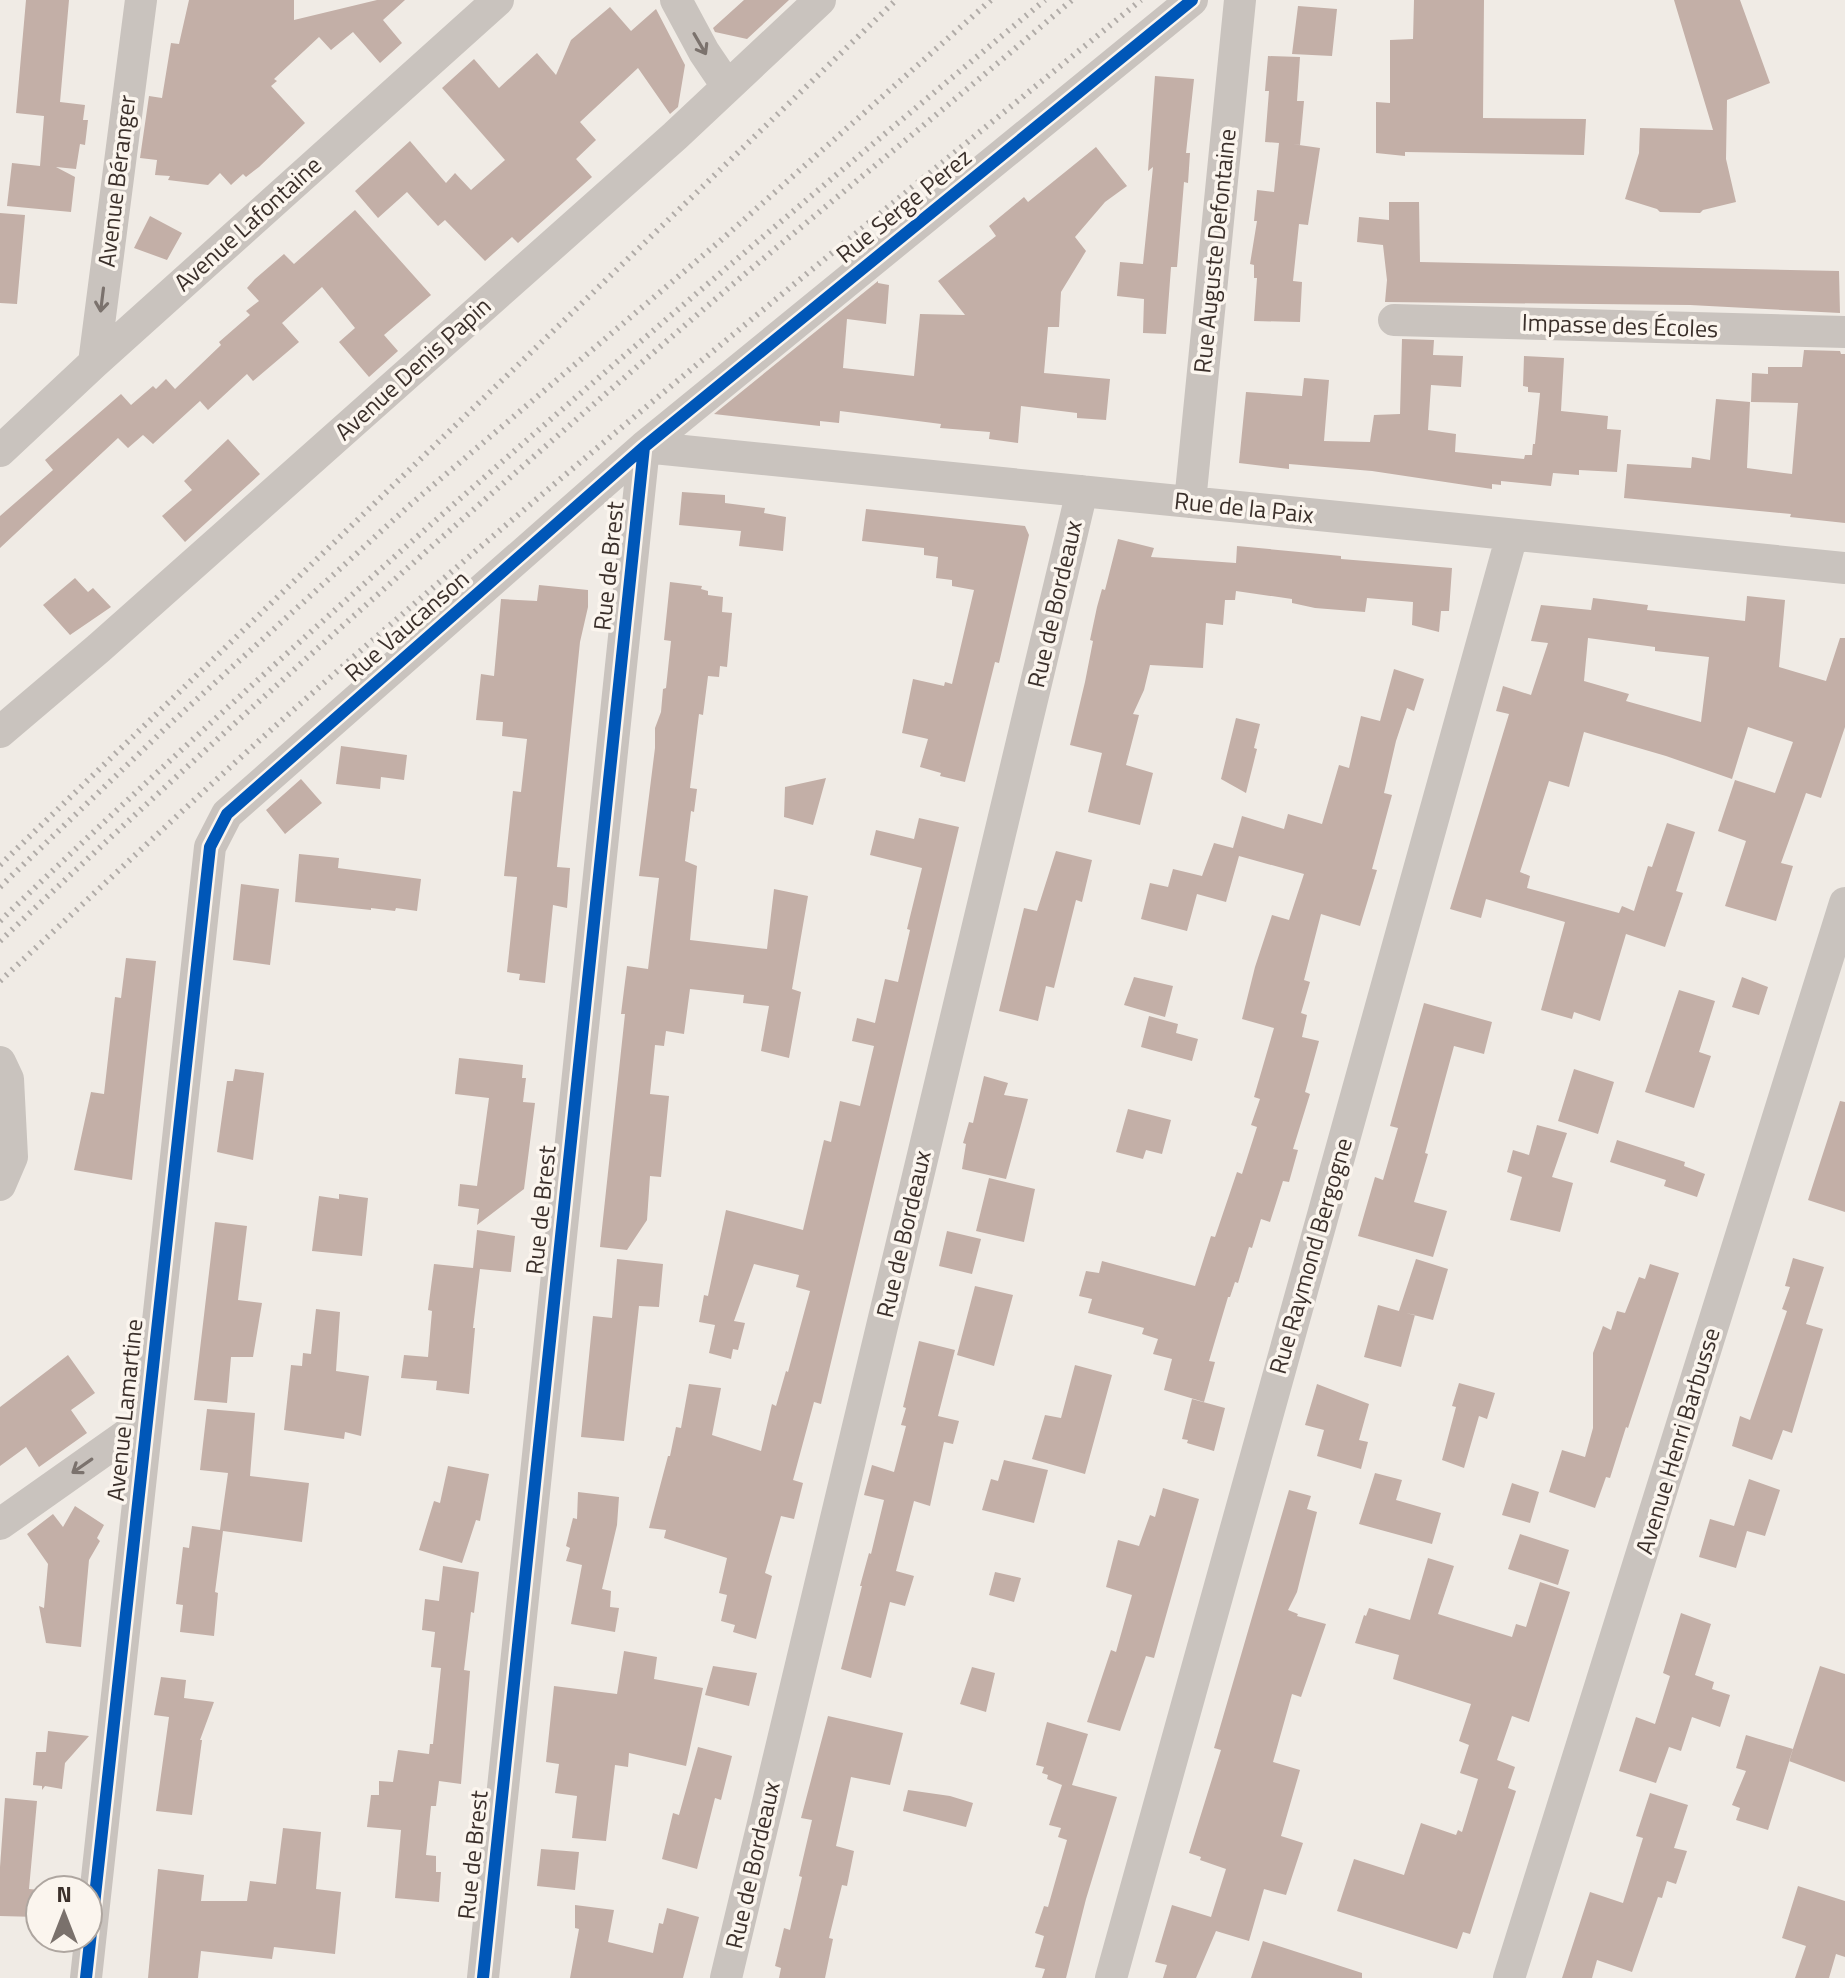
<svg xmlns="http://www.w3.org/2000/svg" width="1845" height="1978" font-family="'Titillium Web',sans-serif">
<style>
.building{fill:#c3afa7;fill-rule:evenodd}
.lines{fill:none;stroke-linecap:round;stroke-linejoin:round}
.minor{stroke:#c9c3be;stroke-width:32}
.rail{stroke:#b1aca8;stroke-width:6;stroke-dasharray:2 6;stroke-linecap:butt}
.cycleway-casing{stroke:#fbf5ee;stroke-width:17}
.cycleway{stroke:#0057b8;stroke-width:12}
.oneway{stroke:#7b726d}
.labels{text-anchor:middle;stroke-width:7;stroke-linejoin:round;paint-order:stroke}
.street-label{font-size:24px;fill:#3b302b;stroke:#fbf5ee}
</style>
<rect width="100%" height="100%" fill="#f0ebe5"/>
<path class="building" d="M26,0H69L60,102L85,105L83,120H88L85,145L80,144L76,169L56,167L75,177L71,212L7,206L12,163L40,166L44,116L16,113Z
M189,0H294V20L377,0H405L383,20L402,43L380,63L353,32L331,50L319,37L274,79L277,81L271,86L305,123L259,167L246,177L243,174L231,185L220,173L208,185L168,180L170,176L155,175L157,160L140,158L149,96L162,98L171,43L179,44Z
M744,0H789L747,39L715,32L713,28Z
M1414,0H1484L1483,118L1586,119L1584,155L1405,152V156L1376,153V102L1390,103V40L1413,39Z
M1674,0H1740L1770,83L1727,100L1726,159L1736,202L1703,210L1700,213L1660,212L1657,209L1625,199L1639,153L1640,128L1713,130Z
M1298,6L1337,9L1332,56L1292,54Z
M610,7L631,31L656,9L685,65L678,107L670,114L638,68L580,122L596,140L576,159L592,177L518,243L512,237L485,261L445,220L438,226L407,192L378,218L355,191L410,141L446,183L455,173L471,190L505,160L442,88L474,59L499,88L537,53L556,75L571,40Z
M1268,56L1300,57L1297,101H1304L1300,145L1292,144L1320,148L1308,225L1299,224L1293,281L1302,282L1300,322L1254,321L1257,278H1254V265L1250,264L1257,221H1254L1257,190L1274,192L1279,143L1265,142L1269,91H1265Z
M1155,76L1194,79L1186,153H1190L1188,183L1184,182L1177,267H1171L1166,334L1143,333L1144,299L1117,296L1120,262L1143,264L1153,167L1148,171Z
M1096,147L1127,186L1105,202L1075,237L1086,251L1061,292L1059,327H1048L1044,373L1110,379L1106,420L1077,418V413L1021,406L1018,443L989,439L990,432L940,428L941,424L840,411L839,423L820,421V426L714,414L878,281V283L889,285L886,324L847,319L843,368L914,376L920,314L965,315L938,281L996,236L989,226L1024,197L1028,202Z
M1389,202H1419L1420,262L1839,271L1840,313L1690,305L1385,302L1387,280L1383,245L1357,242L1359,217L1389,220Z
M355,210L431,295L384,335L398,351L369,377L339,342L355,328L322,287L282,323L299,342L253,381L247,374L208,410L200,401L153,444L143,435L128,448L118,438L0,548V516L53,470L45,460L121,394L131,405L153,386L156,389L166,379L175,389L221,345L219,342L250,315L246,311L259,301L247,288L255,279L284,254L294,264Z
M0,213L25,215L17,304L0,303Z
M150,216L182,233L167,260L134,248Z
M1402,339L1434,340L1433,355L1463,356L1461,387L1431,385L1428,430L1456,434L1455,452L1524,459L1525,455H1532L1533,444H1535L1540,393L1528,392V387L1523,386L1524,356L1564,358L1561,411L1608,416L1607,429L1621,430L1617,472L1579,470V475L1553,473L1551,486L1501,481V485L1492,484V489L1372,471L1289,464V469L1239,463L1246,392L1302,396L1304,378L1329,380L1324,441L1370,442L1374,415L1400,414Z
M1804,350L1840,351L1841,354H1845V523L1790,517L1791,514L1624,498L1627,464L1691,468L1692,457L1710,460L1716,399L1750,402L1747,468L1792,474L1798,403L1751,402L1752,373L1768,374V367H1802Z
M228,439L260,474L185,542L162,516L192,490L184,481Z
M682,492L725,495V503L765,508L764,513L786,517L783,551L739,546L741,531L679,525Z
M866,509L1025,526L1029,535L999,663L995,662L965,782L940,776L941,773L920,767L928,739L902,733L913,679L944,686L945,682L952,684L974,590L952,586V580L936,578L938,557L924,555V548L862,541Z
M1118,539L1154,548L1151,557L1236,563L1237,546L1341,556V559L1452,568L1449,611H1441L1439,632L1412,625L1413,602L1367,598L1365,612L1315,608L1292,603V599L1236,591L1235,600H1225L1223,625L1206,623L1203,668L1150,665L1144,690L1133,714L1139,715L1126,765L1153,773L1140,825L1088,812L1102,753L1070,745L1085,682L1093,641L1090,640L1097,607L1102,589L1105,590Z
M75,578L88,592L93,588L111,607L70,635L43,605Z
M670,582L702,586L701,589L708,591V595L723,597L722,612L732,613L727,667L720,666L719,677L708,676L703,715L699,714L690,788L697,789L694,812L691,811L685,861L697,866L690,940L767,949L774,889L808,896L792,989L801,992L789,1058L761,1051L769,1006L743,1003L744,995L690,989L684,1034L666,1031L664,1046L655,1045L650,1094L669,1096L661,1177L650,1176L647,1220L627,1250L600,1247L625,1014H621L627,966L648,969L659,878L639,876L655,748V728L661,712L663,689L666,688L671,641L664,640Z
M539,585L588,590V607L580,642L557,867L570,868L567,908L553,905L545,983L519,980L520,974L507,972L517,877L504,876L513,791L521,792L527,739L502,736L503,722L476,720L481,674L494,676L501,599L537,601Z
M1747,596L1785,600L1779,667L1826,681L1840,638H1845V727L1821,798L1806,793L1781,863L1793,866L1776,921L1725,906L1746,841L1718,831L1735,780L1775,793L1793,742L1748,727L1732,779L1666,756L1584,732L1569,787L1549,781L1520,872L1530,876L1527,888L1619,913L1622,906L1634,911L1648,866L1652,867L1667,823L1695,832L1676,891L1683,893L1665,947L1626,934L1600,1021L1574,1012L1572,1019L1541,1010L1565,922L1486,899L1481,918L1450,909L1509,714L1496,711L1503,686L1531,695L1548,643L1531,641L1541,605L1591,610L1593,598L1648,605L1647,610L1745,621ZM1588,638L1655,647V651L1709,657L1701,722L1626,701L1629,694L1584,681Z
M1394,669L1424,679L1414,711L1407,708L1396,741L1384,793L1392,795L1372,869L1377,870L1360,926L1321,914L1304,980L1310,982L1301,1013L1307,1015L1302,1037L1319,1041L1305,1092L1310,1094L1293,1149L1298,1150L1289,1182L1283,1181L1270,1222L1261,1219L1252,1248L1249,1247L1238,1283L1235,1282L1230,1297H1228L1209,1361L1215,1362L1204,1402L1164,1390L1172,1359L1153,1354L1158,1339L1142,1334L1144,1328L1088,1313L1092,1299L1079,1296L1086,1271L1099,1273L1102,1261L1195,1286L1211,1236L1215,1237L1237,1172L1242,1174L1257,1127L1251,1125L1260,1099L1254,1097L1274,1028L1242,1019L1255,967L1272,915L1289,920L1304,874L1239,856L1226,902L1197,894L1187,931L1141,919L1150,883L1168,887L1173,869L1202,876L1214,843L1233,848L1242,816L1284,829L1288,814L1322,824L1339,765L1349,768L1361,716L1380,721Z
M1236,718L1260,724L1254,748L1257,749L1246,793L1221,779Z
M341,746L407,755L404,780L381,777L380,789L336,784Z
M826,778L813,825L784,817L785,787Z
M301,779L322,803L285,834L266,810Z
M919,818L959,827L821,1404L814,1402L793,1480L803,1483L794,1519L781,1516L765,1573L772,1576L756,1639L733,1632L735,1625L721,1621L727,1595L719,1593L727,1558L664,1538L666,1530L649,1528L668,1456H670L676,1427L681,1428L689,1384L721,1388L712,1435L761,1451L772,1404L776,1406L786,1371L788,1372L810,1291L796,1287L799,1275L754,1264L734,1321L745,1323L738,1350L733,1349L731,1359L709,1353L715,1325L699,1322L704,1295L708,1296L726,1210L803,1230L824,1140L831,1142L840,1101L860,1106L874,1046L852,1041L857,1018L875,1023L885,979L898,982L910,930L907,929L922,868L870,855L876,830L914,839Z
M1056,851L1092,860L1082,902L1076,900L1054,988L1046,986L1038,1021L999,1011L1024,908L1037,911Z
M299,854L339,858L338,868L421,879L417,911L396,908L395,911L371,908V910L295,902Z
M241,884L279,889L270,965L233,960Z
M126,958L156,961L132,1180L74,1170L91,1092L104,1094L115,997L121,998Z
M1134,977L1173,986L1165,1017L1124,1005Z
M1742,977L1768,987L1759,1015L1732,1007Z
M1679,990L1715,1001L1699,1052L1711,1056L1694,1108L1645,1092Z
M1424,1003L1492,1022L1484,1054L1454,1046L1425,1153L1428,1154L1414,1202L1447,1211L1433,1257L1358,1236L1375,1177L1383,1180L1398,1128L1390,1126Z
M1149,1016L1178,1024L1176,1033L1198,1039L1192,1061L1141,1047Z
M459,1058L523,1065L522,1078H526L523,1102L535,1103L524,1189L477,1225L479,1209L458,1206L460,1184L477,1186L489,1098L455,1094Z
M235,1069L264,1073L253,1160L217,1152L227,1081H233Z
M1574,1069L1614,1082L1598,1134L1558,1121Z
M984,1076L1008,1083L1004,1095L1028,1099L1006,1179L962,1169L966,1144L963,1143L969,1122L973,1123Z
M1840,1101L1845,1102V1212L1808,1200Z
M1128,1109L1171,1120L1162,1154L1146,1150L1143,1159L1116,1152Z
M1537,1125L1567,1133L1552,1177L1573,1183L1560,1232L1510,1220L1522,1177L1507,1172L1513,1150L1529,1155Z
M1617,1140L1685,1162L1684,1166L1705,1174L1697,1197L1664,1186L1666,1180L1610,1162Z
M989,1178L1035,1189L1024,1242L976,1231Z
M339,1194L368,1198L362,1256L312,1251L319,1196L339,1199Z
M215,1222L247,1226L238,1300L262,1303L253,1357H231L227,1403L194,1400Z
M477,1230L515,1236L511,1272L480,1269L473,1328H475L469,1394L436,1390L437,1381L401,1378L404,1355L428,1357L432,1311L428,1310L434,1264L473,1268Z
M947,1231L981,1239L972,1274L939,1266Z
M1793,1258L1824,1267L1806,1324L1823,1329L1792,1433L1783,1430L1772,1460L1732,1446L1740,1416L1750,1420L1787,1311L1782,1309L1790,1287L1785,1286Z
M617,1259L663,1264L659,1307L639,1306L624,1441L581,1437L593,1316L612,1318Z
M1416,1259L1448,1269L1433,1320L1406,1313L1415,1315L1401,1367L1364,1357L1378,1305L1399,1311Z
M1650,1264L1679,1273L1628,1428L1626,1427L1610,1478L1606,1477L1595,1508L1549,1492L1562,1450L1585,1457L1593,1428V1353L1603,1326L1611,1330L1617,1311L1625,1313L1639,1277L1645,1279Z
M975,1286L1013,1295L994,1366L957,1355Z
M316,1309L340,1312L336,1371L369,1376L361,1436L345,1432L344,1439L284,1430L291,1365L302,1366L303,1353L311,1354Z
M919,1341L955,1350L938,1416L959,1421L953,1444L944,1442L930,1506L914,1501L896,1571L914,1576L905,1606L890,1602L871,1678L841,1669L862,1586H860L869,1553L871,1554L884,1500L864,1495L872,1465L894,1472L906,1426L901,1425L906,1408L903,1407Z
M68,1355L95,1393L71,1410L87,1433L39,1467L26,1447L0,1466V1407Z
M1075,1365L1112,1375L1085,1474L1032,1459L1045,1415L1061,1418Z
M1459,1383L1495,1393L1487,1419L1479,1416L1464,1468L1442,1460L1456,1407L1452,1406Z
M1317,1384L1369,1404L1359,1440L1368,1442L1361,1469L1317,1456L1324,1430L1305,1425Z
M1192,1399L1225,1408L1214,1451L1187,1443L1188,1440L1182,1439Z
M207,1409L255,1413L250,1476L309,1483L302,1542L223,1531L215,1592L218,1593L214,1636L180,1632L183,1605L176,1604L183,1547L189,1548L192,1526L220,1530L228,1473L200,1470Z
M1004,1460L1048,1470L1034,1523L982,1510L991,1479L998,1481Z
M448,1466L489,1474L480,1521L476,1520L462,1563L419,1550L434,1501L440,1503Z
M1375,1473L1402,1480L1396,1500L1441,1513L1432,1544L1359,1524Z
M1749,1479L1780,1490L1765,1536L1747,1531L1736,1568L1699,1557L1710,1519L1734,1526Z
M1512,1483L1539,1492L1530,1523L1502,1515Z
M1163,1488L1199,1499L1154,1658L1146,1656L1120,1731L1087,1722L1111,1650L1116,1652L1132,1595L1106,1587L1118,1540L1139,1546L1150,1515L1155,1517Z
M1289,1490L1311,1496L1307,1509L1317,1512L1297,1592L1288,1610L1298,1614L1297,1616L1326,1624L1301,1697L1292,1694L1273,1762L1300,1770L1281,1836L1303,1843L1286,1895L1264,1889L1249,1941L1216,1931L1196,1978H1163L1167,1965L1155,1962L1172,1905L1211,1917L1226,1869L1200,1860L1201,1857L1189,1853L1221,1750L1214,1748Z
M578,1492L619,1497L617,1525L602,1589L611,1591L610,1607L619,1608L615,1632L571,1624L582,1565L566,1561L570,1548L566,1546L573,1518L577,1519Z
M75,1506L104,1525L97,1538L100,1541L89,1560L81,1647L46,1643L39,1606L44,1608L48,1564L27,1534L53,1514L63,1527Z
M1520,1534L1569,1550L1558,1585L1508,1569Z
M1428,1558L1454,1566L1438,1614L1512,1637L1516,1624L1526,1627L1540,1582L1570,1592L1529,1722L1512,1716L1497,1760L1515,1767L1508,1788L1516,1791L1470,1934L1463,1932L1457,1949L1337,1911L1354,1859L1404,1875L1421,1823L1456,1835L1458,1830L1462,1832L1478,1779L1460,1773L1469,1745L1459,1741L1471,1704L1393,1679L1399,1655L1355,1643L1364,1615L1366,1616L1369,1608L1410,1620Z
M443,1566L479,1572L474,1613L471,1612L464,1670L470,1671L461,1784L439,1781L436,1806H431L426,1855L436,1856V1872H441L439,1902L395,1898L401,1830L367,1827L371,1795H379V1781L393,1782L398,1750L429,1754L430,1744H433L441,1668L431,1667L435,1632L422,1630L425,1599L439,1601Z
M995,1572L1021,1578L1014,1602L989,1595Z
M1681,1613L1711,1624L1695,1675L1714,1682L1712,1689L1730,1695L1720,1727L1692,1717L1681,1751L1669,1747L1656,1783L1619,1771L1636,1717L1655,1724L1670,1676L1663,1673Z
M624,1651L657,1657L654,1679L703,1688L686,1766L629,1753L628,1767L615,1765L606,1841L572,1838L577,1796L555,1793L559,1764L546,1762L554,1686L617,1694Z
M713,1666L757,1673L749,1706L705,1695Z
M1820,1666L1845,1674V1782L1789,1761Z
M972,1667L995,1673L986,1712L960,1704Z
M161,1677L186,1680L184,1698L214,1702L200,1740H202L192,1815L156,1811L169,1717L154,1715Z
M828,1716L903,1733L890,1785L851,1777L836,1846L854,1851L847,1886L842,1885L829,1938L833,1939L825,1978H779L781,1968L775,1966L784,1928L790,1930L802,1877L799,1876L812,1820L801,1818Z
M1047,1722L1088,1734L1072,1785L1117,1797L1086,1899L1066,1978H1042L1045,1969L1035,1967L1044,1936L1035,1933L1044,1906L1048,1907L1067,1840L1058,1837L1061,1828L1049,1825L1062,1785L1047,1779L1048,1775L1042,1773L1044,1767L1036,1765Z
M48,1731L89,1736L65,1763L62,1789L45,1786L42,1790V1786L33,1785L36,1752H46Z
M1746,1735L1793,1749L1768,1830L1736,1820L1740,1808L1732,1805L1746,1771L1736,1768Z
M698,1747L732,1756L721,1800L715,1798L697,1869L662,1859L673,1813L679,1815Z
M908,1790L950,1796L973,1803L966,1827L903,1811Z
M1650,1793L1688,1805L1674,1848L1687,1851L1676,1884L1667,1881L1662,1898L1658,1897L1632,1972L1597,1960L1592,1978H1562L1590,1892L1623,1903L1643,1838L1636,1836Z
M5,1798L37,1801L29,1889L40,1890L37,1917L0,1916V1867Z
M283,1828L321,1832L316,1889L341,1892L335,1954L274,1947L272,1959L201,1951L198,1978H148L158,1869L204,1875L201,1901H247L250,1881L276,1884Z
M541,1849L579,1852L575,1890L537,1886Z
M1798,1886L1845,1901V1957L1836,1954L1829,1978H1795L1806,1946L1782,1938Z
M575,1905L614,1910L608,1942L653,1953L659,1923L663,1924L667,1908L699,1917L683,1978H570L579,1929L575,1928Z
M1263,1941L1362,1973V1978H1251Z"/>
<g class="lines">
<path class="minor" d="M676,0L704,52L727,86
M1394,320L1845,332
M94,363L141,0
M644,447L1845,568
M0,451L94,363L498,0
M1190,502L1240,0
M0,732L99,648L675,136L820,0
M0,1062L8,1079L12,1157L0,1185
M0,1524L146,1421
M86,1978L210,847L227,814L644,447L1192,0
M483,1978L644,447
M726,1978L1082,491
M1111,1978L1512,535
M1509,1978L1845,903"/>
<path class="rail" d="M0,865L896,0
M0,887L173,721L411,504L720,241L991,0
M0,921C335,599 688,297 1045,0
M0,941C236,718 479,502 726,290C841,193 958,98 1072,0
M0,981C105,884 209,784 317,689C585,452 864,227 1141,0"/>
<defs>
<path id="cycleway" d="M86,1978L210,847L227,814L644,447L1192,0
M483,1978L644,447"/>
</defs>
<use href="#cycleway" class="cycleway-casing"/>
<use href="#cycleway" class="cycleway"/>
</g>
<defs><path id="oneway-shaft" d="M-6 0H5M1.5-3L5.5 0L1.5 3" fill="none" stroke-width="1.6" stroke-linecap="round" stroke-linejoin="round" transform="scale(2)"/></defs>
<g class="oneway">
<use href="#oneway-shaft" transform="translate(700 44) rotate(60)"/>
<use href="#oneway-shaft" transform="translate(102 300) rotate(97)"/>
<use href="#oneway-shaft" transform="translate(82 1466) rotate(145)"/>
</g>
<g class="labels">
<g class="street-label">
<text transform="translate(117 181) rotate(-83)" y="8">Avenue Béranger</text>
<text transform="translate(904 206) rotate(-39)" y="8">Rue Serge Perez</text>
<text transform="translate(248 224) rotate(-42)" y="8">Avenue Lafontaine</text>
<text transform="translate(1215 251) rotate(-84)" y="8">Rue Auguste Defontaine</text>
<text transform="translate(1620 326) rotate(2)" y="8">Impasse des Écoles</text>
<text transform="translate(413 369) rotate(-42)" y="8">Avenue Denis Papin</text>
<text transform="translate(1244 508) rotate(6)" y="8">Rue de la Paix</text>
<text transform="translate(609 566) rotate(-84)" y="8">Rue de Brest</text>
<text transform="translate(1055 604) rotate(-77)" y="8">Rue de Bordeaux</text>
<text transform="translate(407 626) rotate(-41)" y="8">Rue Vaucanson</text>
<text transform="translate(541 1210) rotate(-84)" y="8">Rue de Brest</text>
<text transform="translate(904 1234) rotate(-77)" y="8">Rue de Bordeaux</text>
<text transform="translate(1311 1256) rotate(-74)" y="8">Rue Raymond Bergogne</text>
<text transform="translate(125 1410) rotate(-84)" y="8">Avenue Lamartine</text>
<text transform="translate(1678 1441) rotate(-73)" y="8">Avenue Henri Barbusse</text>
<text transform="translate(473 1855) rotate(-84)" y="8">Rue de Brest</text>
<text transform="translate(753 1865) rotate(-77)" y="8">Rue de Bordeaux</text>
</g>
</g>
<g transform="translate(64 1914)"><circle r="38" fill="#fbf5ee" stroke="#aea6a0" stroke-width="2"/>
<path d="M0-6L14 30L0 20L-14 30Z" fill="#7a716c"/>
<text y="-12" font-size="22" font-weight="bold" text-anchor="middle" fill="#3b302b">N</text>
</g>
</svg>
